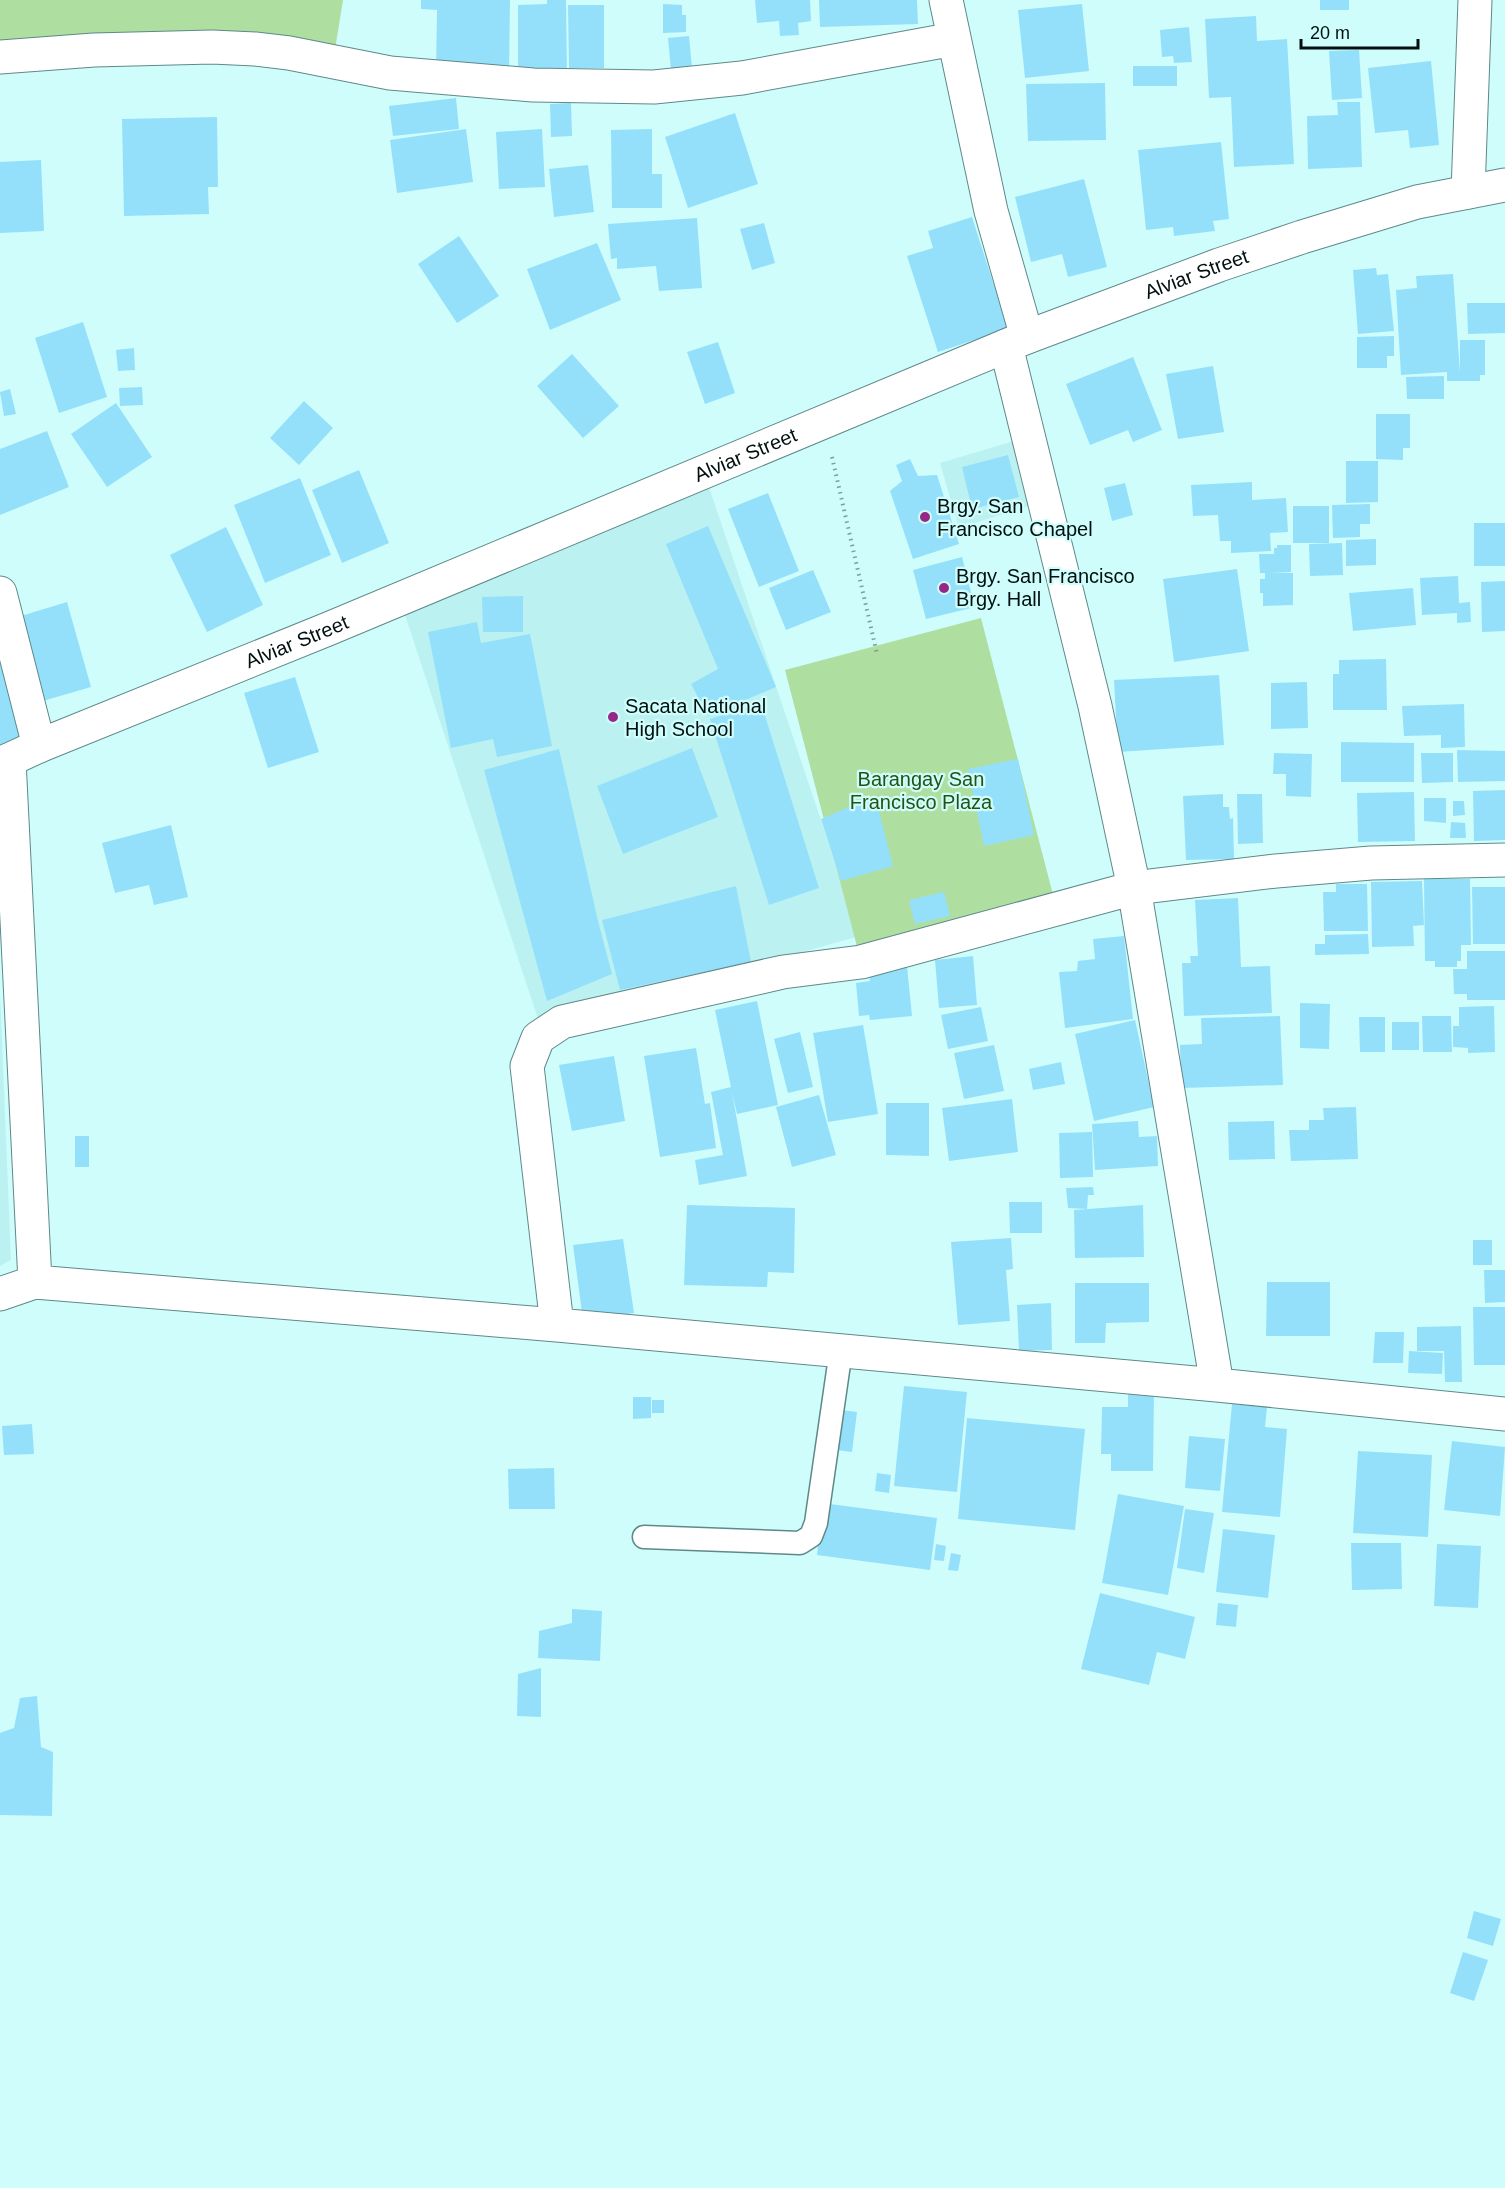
<svg xmlns="http://www.w3.org/2000/svg" width="1505" height="2188" font-family="Arial,sans-serif">
<style>
.built{fill:#bbf2f1}
.green{fill:#afdea1}
.building{fill:#94e0fb}
.lines{fill:none;stroke-linecap:round;stroke-linejoin:round}
.service-casing{stroke:#5e8988;stroke-width:25}
.minor-casing{stroke:#5e8988;stroke-width:35}
.tertiary-casing{stroke:#5e8988;stroke-width:35}
.path{stroke:#7c9e9d;stroke-width:4;stroke-dasharray:1.5 4.5;stroke-linecap:butt}
.service{stroke:#fff;stroke-width:22}
.minor{stroke:#fff;stroke-width:33}
.tertiary{stroke:#fff;stroke-width:33}
.poi-dot{fill:#952787;stroke:#cffdfc;stroke-width:2}
.labels{text-anchor:middle;stroke-width:4.5;stroke-linejoin:round;paint-order:stroke}
.street-label{font-size:20px;fill:#01100f;stroke:#cffdfc}
.poi-label{font-size:20px;fill:#01100f;stroke:#cffdfc;text-anchor:start}
.park-label{font-size:20px;fill:#235312;stroke:#cffdfc}
</style>
<rect width="100%" height="100%" fill="#cffdfc"/>
<path class="built" d="M1024,438L1038,503L959,528L940,463Z
M709,487L860,936L540,1025L405,615Z
M0,992L11,1260L0,1266Z"/>
<path class="green" d="M0,0H343L333,62L0,63Z
M981,618L1057,910L861,962L785,670Z"/>
<path class="building" d="M421,0H510L509,73L436,72L437,10L421,9Z
M547,0H566L567,76L518,77V5L547,4Z
M755,0H810L811,21L798,23L799,35L780,36L779,21L757,23Z
M819,0H917L918,24L820,27Z
M1320,0H1349V10H1320Z
M663,4L682,5V15H686V32L663,33Z
M1082,4L1089,71L1025,78L1018,10Z
M568,5H604V68H569Z
M1256,16L1257,41L1287,39L1294,164L1234,167L1231,97L1209,98L1205,19Z
M1189,27L1192,62L1174,63L1173,56L1162,57L1160,30Z
M689,36L692,68L671,70L668,38Z
M1359,50L1362,98L1332,100L1329,51Z
M1431,61L1439,145L1410,148L1408,130L1375,133L1368,68Z
M1133,66H1177V86H1133Z
M1105,83L1106,140L1028,141L1026,84Z
M456,98L459,129L393,136L389,106Z
M1337,102H1360L1362,167L1308,169L1307,116L1338,115Z
M571,103L572,136L551,137L550,104Z
M735,113L758,184L688,208L665,137Z
M217,117L218,187H208L209,214L124,216L122,119Z
M466,129L473,182L397,193L390,140Z
M542,129L545,187L499,189L496,132Z
M652,129V174H662V208H612L611,130Z
M1221,142L1229,219L1213,221L1215,231L1174,236L1173,227L1146,230L1138,150Z
M41,160L44,231L0,233V162Z
M588,165L594,212L554,217L549,169Z
M1084,179L1107,267L1068,277L1062,254L1031,262L1015,197Z
M972,217L1008,329L938,352L907,256L933,248L928,231Z
M697,218L702,288L659,291L656,266L617,269V258L611,259L608,224Z
M764,223L775,263L752,270L740,229Z
M459,236L499,296L457,323L418,264Z
M597,243L621,300L550,330L527,269Z
M1376,268L1377,275L1388,274L1394,331L1358,334L1353,270Z
M1453,274L1460,373V340H1485V375H1480V381H1447V372L1401,375L1396,290L1417,288L1416,276Z
M1467,303H1505V333L1468,334Z
M83,322L107,397L59,413L35,338Z
M1394,336V356H1387V368H1357V337Z
M718,342L735,393L705,404L687,352Z
M134,348L135,370L118,371L116,350Z
M572,354L619,406L583,438L537,386Z
M1133,357L1162,430L1133,442L1128,430L1090,445L1066,384Z
M1213,366L1224,432L1178,439L1166,374Z
M1444,376V399H1407L1406,377Z
M142,387L143,405L120,406L119,388Z
M10,389L16,414L4,416L0,392Z
M304,401L333,428L299,465L270,438Z
M116,403L152,457L107,487L71,434Z
M1376,414H1410V448H1403V460L1376,459Z
M47,431L69,487L0,515V449Z
M1008,455L1019,497L972,509L962,467Z
M910,459L918,476L937,475L959,544L913,559L890,491L902,481L896,465Z
M1346,461H1378V502L1346,503Z
M359,470L389,543L342,563L312,490Z
M300,478L331,555L265,583L234,505Z
M1252,482V500L1286,498L1288,532L1270,533L1271,551L1231,553V541H1220L1218,515L1193,516L1191,485Z
M1125,483L1133,515L1112,521L1104,488Z
M768,493L799,571L759,587L728,509Z
M1370,504V524H1360V537L1333,538L1332,505Z
M1293,506H1329V543H1293Z
M1474,523H1505V566H1474Z
M708,526L776,687L708,716L691,684L718,669L666,544Z
M226,527L263,605L207,632L170,555Z
M1376,539V565L1346,566V540Z
M1342,543L1343,575L1310,576L1309,544Z
M1277,545H1291V572L1271,573H1293V605L1263,606V593H1260V579H1265V573H1260L1259,554H1274V548H1277Z
M962,557L975,607L926,619L913,570Z
M1237,569L1249,651L1174,662L1163,579Z
M813,570L831,612L786,630L769,588Z
M1458,576L1459,603L1470,602L1471,622L1457,623V613L1422,615L1420,578Z
M1505,581V631L1482,632L1481,582Z
M1413,588L1416,625L1353,631L1349,593Z
M523,596V632H483L482,597Z
M67,602L91,687L36,703L11,619Z
M477,622L481,643L530,634L552,746L497,757L493,739L451,748L428,632Z
M0,642L29,737L0,746Z
M1386,659L1387,710H1333V674H1339V660Z
M1219,675L1224,745L1118,752L1114,680Z
M295,677L319,752L268,768L244,693Z
M1307,682L1308,728L1271,729V683Z
M761,703L819,888L769,905L710,719Z
M1464,704L1465,747L1441,748V735L1404,736L1402,706Z
M1341,742L1414,743V782H1341Z
M692,748L718,817L623,854L597,786Z
M559,749L598,921L612,974L547,1001L484,770Z
M1457,750L1505,751V781L1458,782Z
M1274,753L1312,754L1311,797L1286,796V774H1273Z
M1421,753H1453V782L1422,783Z
M1018,759L1034,835L984,846L968,769Z
M1505,790V840L1474,841L1473,791Z
M1414,792L1415,841L1358,842L1357,793Z
M1223,794V807H1229L1230,819L1233,818L1234,859L1186,860L1183,796Z
M1237,794H1262L1263,843L1238,844Z
M875,796L893,866L841,881L821,819Z
M1424,798H1446V823L1424,821Z
M1453,801H1464L1465,815L1453,816Z
M1451,822L1465,823L1466,838H1450Z
M171,825L188,897L154,905L149,885L115,893L102,843Z
M1424,879H1470L1471,945H1461V961H1457V967H1435V961H1425Z
M1422,881L1424,925L1413,926L1414,946L1372,947L1371,882Z
M1336,884H1367L1368,931H1324L1323,892H1336Z
M736,886L751,962L620,990L602,920Z
M1472,887H1505V944H1473Z
M944,892L950,916L915,924L909,900Z
M1238,898L1241,967L1270,966L1272,1013L1184,1016L1182,963H1191L1190,956H1198L1195,900Z
M1368,934L1369,954L1315,955V944H1325V935Z
M1124,936L1133,1019L1065,1028L1059,972L1077,971L1078,961L1095,959L1093,939Z
M1467,951H1505V1000H1467V994H1454L1453,969H1467Z
M973,956L977,1005L939,1008L935,960Z
M907,966L912,1016L870,1020L869,1015L859,1016L856,983L870,981L868,971Z
M757,1001L778,1105L737,1114L732,1092L747,1176L699,1185L695,1160L723,1155L711,1092L731,1087L715,1010Z
M1300,1003L1330,1004L1329,1049L1300,1048Z
M1494,1006L1495,1052L1468,1053V1048L1453,1047V1026H1459V1007Z
M981,1007L988,1041L948,1049L941,1015Z
M1280,1016L1283,1085L1181,1088L1180,1045L1202,1044L1201,1018Z
M1422,1016H1451L1452,1052H1423Z
M1359,1017H1385V1052H1360Z
M1135,1020L1154,1107L1094,1121L1075,1034Z
M1392,1022H1419V1050H1392Z
M863,1025L878,1114L828,1122L813,1033Z
M800,1032L813,1087L788,1093L774,1039Z
M994,1045L1004,1091L964,1099L954,1053Z
M696,1048L705,1104L710,1103L716,1148L660,1157L644,1056Z
M614,1056L625,1121L572,1131L559,1065Z
M1061,1062L1065,1084L1033,1090L1029,1069Z
M819,1095L836,1155L792,1167L776,1107Z
M1012,1099L1018,1152L949,1161L942,1108Z
M886,1103H929V1156L886,1155Z
M1356,1107L1358,1159L1291,1161L1289,1130H1309V1120H1324L1323,1108Z
M1138,1121L1139,1137L1157,1136L1158,1166L1095,1170L1092,1124Z
M1274,1121L1275,1159L1229,1160L1228,1122Z
M1092,1132L1093,1177L1060,1178L1059,1133Z
M75,1136H89V1167H75Z
M1093,1187L1094,1195H1088L1087,1209L1068,1208L1066,1188Z
M1009,1202H1042V1233H1010Z
M687,1205L795,1208L794,1273L768,1272L767,1287L684,1285Z
M1143,1205L1144,1257L1075,1258L1074,1210Z
M1011,1238L1013,1269L1006,1270L1010,1321L958,1325L951,1242Z
M623,1239L634,1313L583,1320L573,1245Z
M1473,1240H1492V1265H1473Z
M1484,1270H1505V1302L1485,1303Z
M1267,1282H1330V1336H1266Z
M1075,1283H1149V1322L1106,1323L1105,1343H1075Z
M1051,1303L1052,1350L1019,1351L1017,1305Z
M1473,1307H1505V1365H1474Z
M1461,1326L1462,1382H1445L1444,1351H1417V1327Z
M1375,1332H1404L1403,1363H1373Z
M1409,1351L1443,1353L1442,1374L1408,1373Z
M904,1386L967,1392L957,1492L894,1486Z
M1128,1391H1154L1153,1471H1111V1454H1101L1102,1407H1128Z
M633,1397H651V1418L633,1419Z
M652,1400H664V1413H652Z
M1232,1404L1267,1407L1265,1427L1287,1429L1280,1517L1222,1512Z
M841,1410L857,1412L852,1452L836,1450Z
M967,1418L1085,1429L1075,1530L958,1519Z
M32,1424L34,1454L4,1455L2,1426Z
M1189,1436L1225,1439L1220,1491L1185,1488Z
M1452,1441L1505,1447L1500,1516L1444,1510Z
M1358,1451L1432,1455L1428,1537L1353,1533Z
M554,1468L555,1509H509L508,1469Z
M877,1473L891,1475L889,1493L875,1491Z
M1118,1494L1184,1506L1168,1595L1102,1583Z
M830,1504L937,1518L930,1570L817,1555L823,1506Z
M1185,1509L1214,1513L1204,1573L1177,1568Z
M1223,1529L1275,1535L1268,1598L1216,1592Z
M1351,1543H1401L1402,1589L1352,1590Z
M936,1544L946,1546L944,1561L934,1560Z
M1437,1544L1481,1546L1478,1608L1434,1606Z
M951,1553L961,1555L958,1571L948,1570Z
M1100,1593L1195,1617L1185,1659L1157,1652L1149,1685L1081,1669Z
M1218,1603L1238,1605L1236,1627L1216,1625Z
M572,1609L602,1611L600,1661L538,1658L539,1631L572,1623Z
M541,1668V1717L517,1716L518,1674Z
M37,1696L41,1747L53,1752L52,1816L0,1815V1733L14,1728L20,1698Z
M1474,1911L1501,1919L1493,1946L1467,1938Z
M1463,1952L1488,1960L1474,2001L1450,1993Z"/>
<g class="lines">
<defs>
<path id="service" d="M644,1537L800,1543L811,1536L816,1523L841,1350"/>
<path id="minor" d="M946,0L991,211L1027,337
M0,57L94,50L212,47L255,49L289,53L390,73L533,85L654,87L742,78L954,39
M1468,192L1475,0
M1006,346L1095,706L1134,888L1217,1385
M0,593L39,746
M9,760L35,1282L557,1325L1217,1385L1505,1414
M0,1294L35,1282
M557,1325L527,1066L538,1038L562,1022L783,972L861,962L1134,888L1276,871L1371,863L1505,860"/>
<g id="tertiary">
<path id="s1" d="M0,764L39,746L328,629L1027,337L1219,265L1302,237L1417,202L1505,185"/>
</g>
</defs>
<use href="#service" class="service-casing"/>
<use href="#minor" class="minor-casing"/>
<use href="#tertiary" class="tertiary-casing"/>
<path class="path" d="M832,457L877,654"/>
<use href="#service" class="service"/>
<use href="#minor" class="minor"/>
<use href="#tertiary" class="tertiary"/>
</g>
<g class="poi-dot">
<circle cx="925" cy="517" r="6"/>
<circle cx="944" cy="588" r="6"/>
<circle cx="613" cy="717" r="6"/>
</g>
<g class="labels">
<g class="street-label">
<text dy="7" stroke="none"><textPath href="#s1" startOffset="1293">Alviar Street</textPath></text>
<text dy="7" stroke="none"><textPath href="#s1" startOffset="807">Alviar Street</textPath></text>
<text dy="7" stroke="none"><textPath href="#s1" startOffset="321">Alviar Street</textPath></text>
</g>
<g class="poi-label">
<text x="937" y="513">Brgy. San<tspan x="937" dy="23">Francisco Chapel</tspan></text>
<text x="956" y="583">Brgy. San Francisco<tspan x="956" dy="23">Brgy. Hall</tspan></text>
<text x="625" y="713">Sacata National<tspan x="625" dy="23">High School</tspan></text>
</g>
<g class="park-label">
<text x="921" y="786">Barangay San<tspan x="921" dy="23">Francisco Plaza</tspan></text>
</g>
</g>
<path d="M1301 39v9h117v-9" fill="none" stroke="#01100f" stroke-width="3"/>
<text x="1310" y="39" font-size="18" fill="#01100f" stroke="#cffdfc" stroke-width="4.5" paint-order="stroke">20 m</text>
</svg>
